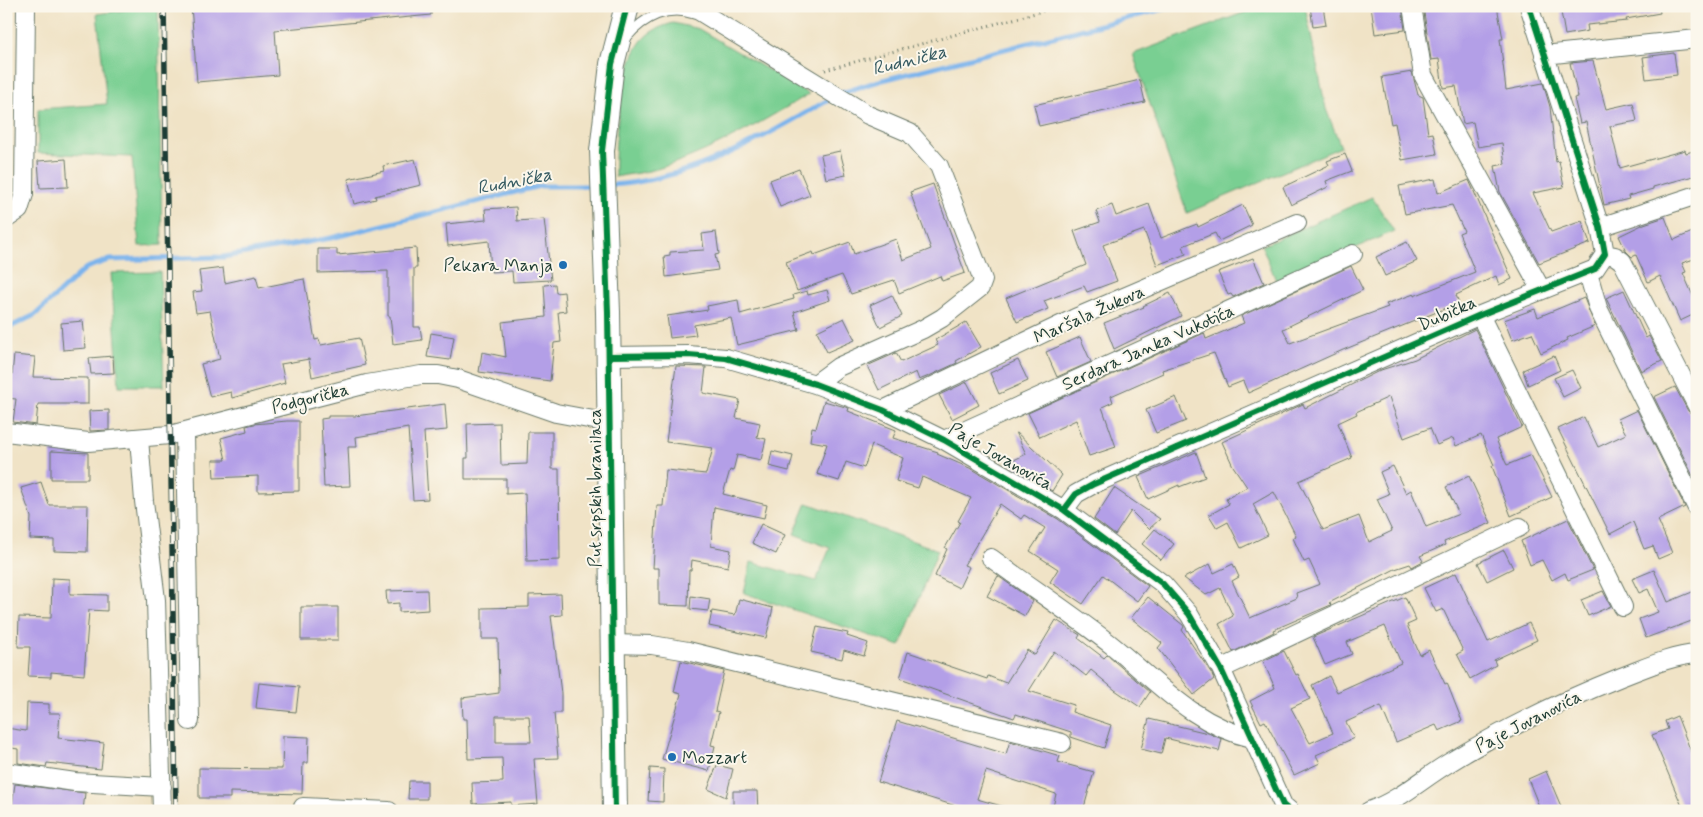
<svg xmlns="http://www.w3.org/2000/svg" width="1703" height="817" font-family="Mynerve,sans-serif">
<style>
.green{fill:#79cf92;stroke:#4c8663}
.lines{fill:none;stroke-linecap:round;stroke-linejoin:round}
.stream{stroke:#7cb4ec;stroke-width:5}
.building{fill:#b39fe7;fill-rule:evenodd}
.service-casing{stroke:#687767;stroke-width:11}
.minor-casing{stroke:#687767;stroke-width:20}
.secondary-casing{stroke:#687767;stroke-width:26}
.path{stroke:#687767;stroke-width:3;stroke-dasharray:1 4;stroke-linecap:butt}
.service{stroke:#fff;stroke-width:9}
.minor{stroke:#fff;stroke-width:18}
.secondary{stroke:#fff;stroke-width:24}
.rail-casing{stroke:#1f3d34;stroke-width:5.5}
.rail{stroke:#fbf7ec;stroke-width:4;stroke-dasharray:11;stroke-linecap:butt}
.cycleway-casing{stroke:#fbf7ec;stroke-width:9}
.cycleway{stroke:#00873e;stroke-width:6}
.poi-dot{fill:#1f6fb2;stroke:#fbf7ec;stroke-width:2}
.labels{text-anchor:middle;stroke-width:4;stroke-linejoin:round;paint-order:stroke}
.poi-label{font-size:18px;fill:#1f3d34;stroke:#fbf7ec;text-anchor:end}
.street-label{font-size:18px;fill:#1f3d34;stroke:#fbf7ec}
.water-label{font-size:19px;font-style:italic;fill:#365b62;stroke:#fbf7ec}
</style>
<rect width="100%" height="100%" fill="#fbf7ec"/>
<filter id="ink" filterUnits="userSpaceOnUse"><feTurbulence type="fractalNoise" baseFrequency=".02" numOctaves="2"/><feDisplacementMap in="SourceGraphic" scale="10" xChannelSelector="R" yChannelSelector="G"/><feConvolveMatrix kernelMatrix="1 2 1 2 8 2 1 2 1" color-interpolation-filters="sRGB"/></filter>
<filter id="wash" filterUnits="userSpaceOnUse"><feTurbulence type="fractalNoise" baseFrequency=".0096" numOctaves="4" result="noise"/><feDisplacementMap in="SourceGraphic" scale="20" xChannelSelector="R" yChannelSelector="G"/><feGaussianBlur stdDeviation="1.12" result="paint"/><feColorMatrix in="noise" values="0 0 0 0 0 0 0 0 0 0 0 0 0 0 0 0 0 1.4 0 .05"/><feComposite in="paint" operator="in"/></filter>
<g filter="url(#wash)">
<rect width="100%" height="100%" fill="#f0e3c6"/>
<path class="green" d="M130,6H158L162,245L139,246L132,157L38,153V109L107,104L97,14L125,10Z
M1262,6H1305L1326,109L1341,147L1187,213L1133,54Z
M673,23L699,29L809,94C760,123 711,152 657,169C643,173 629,174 615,177C614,144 620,59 646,36C654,29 663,26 673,23Z
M1372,197L1394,231L1277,283L1262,246Z
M160,272L164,386H119L111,273Z
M807,503L938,550L900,646L744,593L751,562L816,581L830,548L794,534Z"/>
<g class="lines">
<path class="stream" d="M842,93L879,81L1175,6
M610,185C694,180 761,138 832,98
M6,329L35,315L86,268L109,260L223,257L331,238L540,186H597"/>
</g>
<g id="blocks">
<path class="building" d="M191,6H431V15L275,30L278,75L197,82Z
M1310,6H1323L1326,25L1313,27Z
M1371,6H1402L1405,30L1375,34Z
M1423,6H1497L1503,39H1500L1506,90L1543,83L1550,107L1556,162L1559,161L1564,187L1533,193L1551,232L1582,221L1590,243L1539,263L1500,192L1495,166L1505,164L1502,143L1478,147L1473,122L1463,124L1456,86L1443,88L1439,59L1431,60Z
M1560,6H1659L1660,13L1626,19L1627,21L1587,25L1588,31L1565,35Z
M1674,53L1677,75L1646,79L1643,57Z
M1593,61L1606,109L1633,103L1637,121L1610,126L1620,168L1685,150L1686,153L1697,150V175L1653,187V189L1628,196L1629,199L1604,205L1586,122L1580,123L1574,98L1578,97L1570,63Z
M1412,72L1418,95L1423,97L1428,134L1433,133L1437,154L1402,160L1395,123L1391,124L1382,77Z
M1140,80L1145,102L1039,126L1034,105Z
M840,151L846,175L826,179L821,155Z
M1345,154L1352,171L1326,181L1328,187L1291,205L1283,187L1329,165L1327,161Z
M66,159L68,187L40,188L38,161Z
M415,159L421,185L375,196L376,199L354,204L348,179L384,171L383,166Z
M799,169L810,195L780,207L770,180Z
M1435,179L1438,193L1469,180L1512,279L1499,285L1496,276L1456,295L1459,303L1343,350L1248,393L1243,381L1228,387L1214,353L1162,370L1163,373L1111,396L1113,402L1102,407L1116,447L1089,456L1076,420L1040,437L1028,413L1204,333L1206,339L1244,323L1241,316L1351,266L1363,290L1283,329L1290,343L1388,307L1386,304L1414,294V296L1475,272L1459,233L1464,231L1452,205L1405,214L1399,186Z
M933,184L965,273L942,281L940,276L899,293L894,280L851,294L842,275L797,291L786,262L813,252L814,255L850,242L854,254L896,239L903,260L931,249L910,192Z
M1149,204L1161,238L1197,224L1198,227L1243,205L1252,225L1219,241L1215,233L1183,246L1186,254L1157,265L1144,230L1103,245L1117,281L1087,292L1084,286L1044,301L1048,309L1017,322L1006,298L1086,265L1074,231L1100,222L1096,211L1112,205L1116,216Z
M516,207L517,221L544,219L551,280L513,282L512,271L491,272L489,241L448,246L446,224L486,220L485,209Z
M1665,217L1674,240L1697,230V258L1682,263L1686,272L1683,273L1697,305V313L1680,321L1660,276L1648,282L1636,255L1632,257L1626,251L1619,236L1644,224Z
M716,232L719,254L715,255L718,270L666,277L664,256L670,255V252L704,250L702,234Z
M1407,242L1417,261L1385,276L1376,257Z
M416,248L417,268H414V327H420L422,340L393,344L390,316H388V271L318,273V249H337V255Z
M1253,258L1264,283L1233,297L1231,294L1228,295L1218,272Z
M223,268L225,283L256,276L259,288L304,279L315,340L319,339L321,345L359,338L365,365L312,377L309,359L281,364L285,383L232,398L231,392L210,397L201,364L220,359L210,311L196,313L193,292L202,291L199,271Z
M555,284L556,293L564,292L566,311L558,312L561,342L554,343L550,381L479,372L482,352L506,357L502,322L546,317L544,285Z
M827,290L830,300L794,312L799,330L737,345L731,318L694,325L696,335L670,338L667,316L708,310L707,306L738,300L740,314L794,299L793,295L807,291L808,295Z
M1624,290L1646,338L1649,336L1662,361L1641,371L1606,298Z
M1170,293L1181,316L1114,349L1104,323L1144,307L1143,306Z
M892,295L902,316L880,327L870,305Z
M1584,298L1595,326L1567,338L1568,340L1541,353L1532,333L1512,340L1504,320L1535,309L1538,317Z
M844,318L855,340L827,352L817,331Z
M83,321L86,348L63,350L61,323Z
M966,322L981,347L956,361L957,363L929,376L919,380L916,372L879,390L867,366L896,353L901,362L938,345L935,340Z
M1475,329L1522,427L1496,439L1505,461L1507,465L1531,455L1552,497L1511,516L1492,466L1494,465L1481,435L1456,446L1453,438L1437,445L1430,428L1404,438L1389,397L1356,412L1357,414L1338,423L1352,458L1299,481L1323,530L1359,516L1369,542L1392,531L1377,499L1389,494L1380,472L1393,466L1406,493L1411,490L1426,527L1459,514L1446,487L1469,476L1491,523L1444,542L1445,545L1420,556L1423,561L1412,567L1410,564L1395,569L1329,603L1331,605L1273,630L1274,632L1233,652L1219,624L1233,616L1220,588L1206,595L1184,578L1210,564L1214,573L1233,564L1239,577L1232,581L1250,618L1297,598L1296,593L1320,584L1309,560L1304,562L1293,538L1296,536L1274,492L1253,504L1268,535L1241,548L1228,522L1217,528L1209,515L1229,504L1226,499L1247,487L1233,466L1222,442L1303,404L1305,408L1381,370L1415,359Z
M431,333L454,337L450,360L427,357Z
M1080,337L1091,362L1057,377L1046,352Z
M14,355L35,357L33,377L88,378V404H38L36,425L13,422L16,399L6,398V375H12Z
M113,356L114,373L91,374L89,358Z
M1554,356L1560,370L1528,385L1523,370Z
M1018,360L1028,381L999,394L990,373Z
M676,366L706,367L703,393L740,400L736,418L760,423L757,437L766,439L761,460L737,455L733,471L730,470L723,494L767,505L764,518L714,507L711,546L731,550L728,567L692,560L691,570H689L688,606L659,605V568H653L657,506H663L666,470L706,474L713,448L666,442Z
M1572,370L1581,388L1563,397L1554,378Z
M967,382L979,405L952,419L939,395Z
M1675,387L1688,411L1697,417V484L1654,397Z
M1176,397L1186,421L1156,433L1146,410Z
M824,401L849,408L848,411L896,430L893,438L938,452L937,454L972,469L1058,519L1148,586L1137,601L1103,575L1083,604L1050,582L1058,569L1030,551L1045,528L1024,515L1021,519L1000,504L964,565L969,567L959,588L935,576L947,549L945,548L960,522L958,521L971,498L922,477L918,488L896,481L903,458L872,445L864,468L846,462L839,481L817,474L827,444L810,441L812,427L816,428Z
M445,404L447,430L424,432L428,499L413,500L408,428L356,437L357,447H348L350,486L324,487L321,419L328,418V416H355Z
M109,410V430L90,431L89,411Z
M1637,410L1685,507L1658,520L1672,553L1658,559L1653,546L1644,549L1633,522L1610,534L1558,429L1584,417L1598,447L1626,434L1618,419Z
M287,421H299V491L258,492V476L214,478L213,460H226L221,438L247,431L246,426L254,424Z
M500,423L501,465L527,464L528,432H552V469H559L560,560L527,561L525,493L506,494V479H465V458H468L467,424Z
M1016,432L1062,475L1052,491L1022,473L1010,462L1026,454Z
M51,451L88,453V479H51Z
M772,451L793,456L789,471L769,466Z
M1196,452L1205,477L1179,487V485L1148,499L1138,477Z
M41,482L49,505H88L87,552L54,551V540L30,539L31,517L21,488Z
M1114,488L1136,503L1160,519L1149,529L1131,511L1115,535L1094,519Z
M1568,519L1593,570L1568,580L1565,573L1552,580L1542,560L1530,565L1521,541Z
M761,524L785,535L776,554L752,543Z
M1155,529L1174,544L1161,560L1142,544Z
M1504,550L1513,568L1487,581L1478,563Z
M1654,570L1668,602L1697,590V619L1646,638L1639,619L1658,612L1648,589L1639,593L1632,579Z
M1456,573L1488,642L1529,623L1537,640L1494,660L1496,665L1470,679L1457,654L1463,651L1443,609L1436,612L1424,588Z
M998,576L1033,601L1025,616L987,596Z
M52,578L70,579V594L107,595V611L89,610L84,675L51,672V677L28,676L30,647H18L19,617L51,618Z
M427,590L428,610L399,612V603L387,604L386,591Z
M1603,591L1611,606L1588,616L1581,600Z
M561,594L562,615L551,616L561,693V713H554L558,758L534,759L538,804L511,806V802L473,804L472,783L503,782L502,758L468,759L467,719H463L462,698L499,693L498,639H482V608L529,607V595ZM496,716H529L531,742H496Z
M691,596L710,599L708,611L690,609Z
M1148,597L1183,625L1184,627L1182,630L1212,674L1214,679L1194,695L1158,648L1162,643L1131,618Z
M1405,597L1416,621L1407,625L1420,655L1429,650L1445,684L1447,683L1462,721L1439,731L1436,725L1396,742L1381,706L1346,722L1354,738L1316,755L1320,763L1294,775L1265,721L1261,723L1250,701L1275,688L1263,661L1284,651L1296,675L1298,674L1310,699L1291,708L1310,743L1333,733L1312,685L1329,676L1337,692L1401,663L1385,626L1347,642L1352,654L1325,665L1313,637Z
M739,599L773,608L766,638L709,626L712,611L735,615Z
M301,607H338V640H301Z
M1056,620L1080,635L1078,638L1104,658L1107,655L1150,692L1140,707L1115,690L1091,670L1086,676L1054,651L1029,691L1074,705L1072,712L1111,725L1104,748L1071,737V732L1016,714L1014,718L900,678L908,652L987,679L988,676L1006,683L1027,650L1035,655Z
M817,627L848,633L847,636L868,643L864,656L844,650L842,659L811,652Z
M681,661L724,671L715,711L719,712L711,745L715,746L709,771L662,759L681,694L674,692Z
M259,683L299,687L296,712L256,708Z
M27,703L49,704V713H60L58,738L104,743L101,769L47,763L46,767L18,763V749L6,747V728L26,731Z
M1677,716L1697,767V811H1684L1652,735L1668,729L1665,721Z
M1149,719L1208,733L1222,739L1219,751L1165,738L1161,754L1141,749Z
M897,721L1006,754L1010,741L1060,756L1058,762L1094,772L1083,811H1052L1056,794L986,771L977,799L1005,807L1004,811H972L878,782Z
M283,736L309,737L308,763H303L302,794L230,792V798H199V768L282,769Z
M717,765L733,769L726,797L708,789Z
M650,768L664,769L663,802L648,801Z
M1546,771L1563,811H1541L1528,779Z
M409,781H427V799H408Z
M15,784L85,793L83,811L40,809L12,805Z
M733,791H757L758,811H733Z"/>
</g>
</g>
<g filter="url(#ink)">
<use href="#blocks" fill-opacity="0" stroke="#687767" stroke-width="1"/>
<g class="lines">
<defs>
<path id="service" d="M627,37C644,17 668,5 694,14"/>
<path id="minor" d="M691,6L868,115L910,133L939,166L983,280L980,288L942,318L923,329L838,367L815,384
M1412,6L1423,75L1541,289
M1544,55L1697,39
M6,219L19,210L24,194L26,6
M1600,227L1697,195
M1605,254L1615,256L1622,261L1697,406
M1588,273L1598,308L1697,508
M1480,315L1623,607
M609,356L688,355L726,358L815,384L883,410L944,440L1064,510L1163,584L1189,614L1221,669L1283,805L1290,811
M883,410L1075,318L1297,223
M6,432L88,442L170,435L367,384L421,375H438L458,379L556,413L610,423
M185,433L190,721
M139,438L144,501L156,600L162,811
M944,440L1353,254
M1064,510L1076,494L1094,484L1480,315L1595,269L1605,254L1600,227L1529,6
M991,558C1032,588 1075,616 1114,647C1157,682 1196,726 1252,738
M612,644L652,645L688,651L1062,743
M1221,669L1520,527
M6,772L75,782L162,787
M303,807L389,811
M1369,811C1398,801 1421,780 1447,764C1502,730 1561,701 1621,677C1645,668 1670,656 1697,654"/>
<path id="secondary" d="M615,811L608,312L602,151L612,64L627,6"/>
</defs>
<use href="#service" class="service-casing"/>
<use href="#minor" class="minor-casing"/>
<use href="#secondary" class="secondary-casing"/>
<path class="path" d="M825,70L1061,6"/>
<use href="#service" class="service"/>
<use href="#minor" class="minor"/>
<use href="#secondary" class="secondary"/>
<defs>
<path id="rail" d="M164,6L176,811"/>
</defs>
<use href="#rail" class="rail-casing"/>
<use href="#rail" class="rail"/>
<defs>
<path id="cycleway" d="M609,356L688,355L726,358L815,384L883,410L944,440L1064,510L1163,584L1189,614L1221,669L1283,805L1290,811
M1064,510L1076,494L1094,484L1480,315L1595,269L1605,254L1600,227L1529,6
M615,811L608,312L602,151L612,64L627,6"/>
</defs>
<use href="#cycleway" class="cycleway-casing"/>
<use href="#cycleway" class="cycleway"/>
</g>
</g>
<g class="poi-dot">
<circle cx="563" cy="265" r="5"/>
<circle cx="672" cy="757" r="5"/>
</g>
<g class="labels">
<g class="poi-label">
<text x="553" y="271">Pekara Manja</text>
<text x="682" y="763" text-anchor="start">Mozzart</text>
</g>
<g class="street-label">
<text transform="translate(1447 313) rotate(-24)" y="6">Dubička</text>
<text transform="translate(1089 314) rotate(-24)" y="6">Maršala Žukova</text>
<text transform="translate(1148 347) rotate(-24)" y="6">Serdara Janka Vukotića</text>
<text transform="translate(310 398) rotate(-14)" y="6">Podgorička</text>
<text transform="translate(1001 456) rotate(30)" y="6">Paje Jovanovića</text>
<text transform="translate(595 488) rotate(-90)" y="6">Put srpskih branilaca</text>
<text transform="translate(1528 721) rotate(-27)" y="6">Paje Jovanovića</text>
</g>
<g class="water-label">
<text transform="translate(909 59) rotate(-14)" y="7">Rudnička</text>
<text transform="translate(514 180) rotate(-11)" y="7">Rudnička</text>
</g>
</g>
<rect width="1703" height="817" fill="none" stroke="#fbf7ec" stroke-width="25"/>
</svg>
